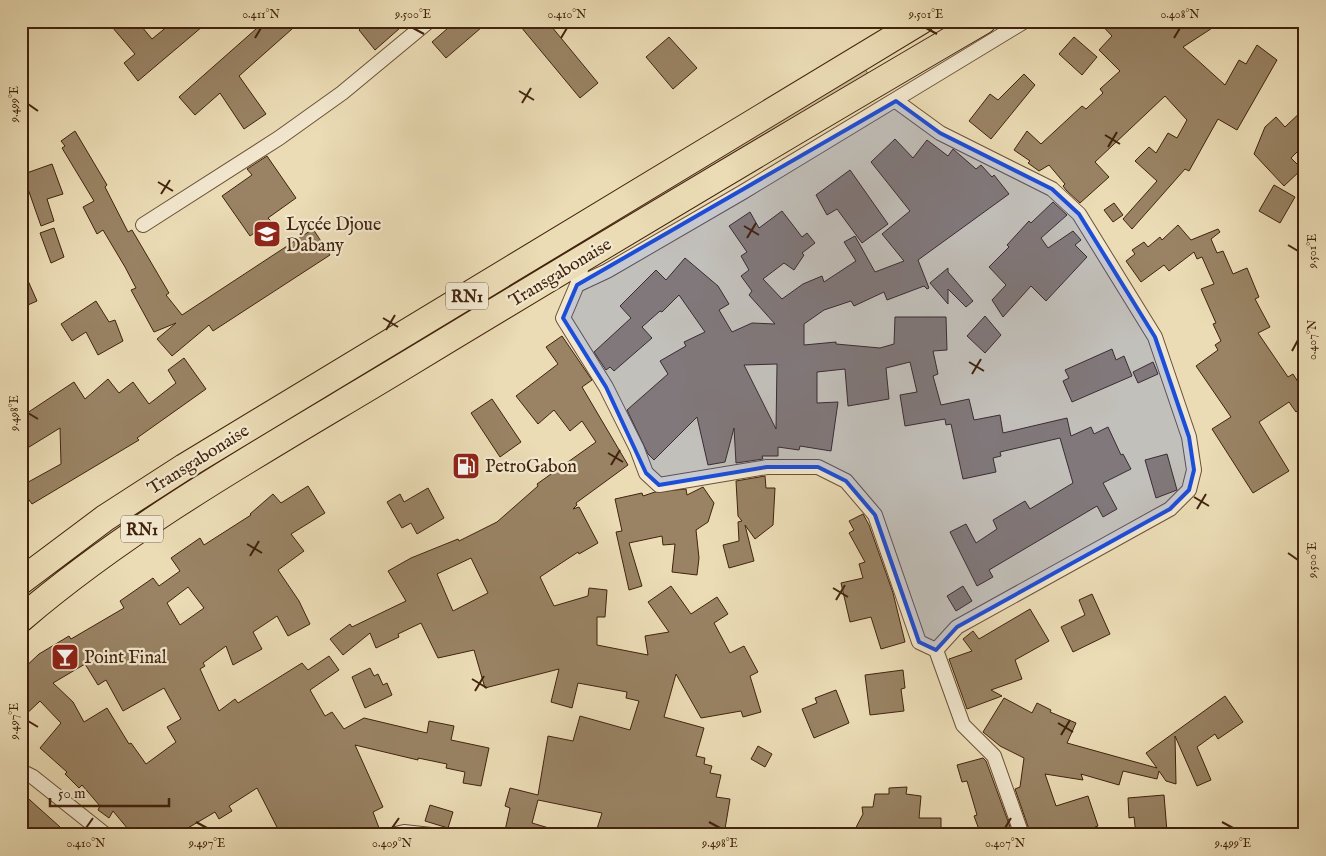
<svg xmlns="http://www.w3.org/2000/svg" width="1326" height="856" font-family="'IM FELL English',serif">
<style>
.green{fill:#cebd98;stroke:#887052}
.building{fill:#998364;stroke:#41230d;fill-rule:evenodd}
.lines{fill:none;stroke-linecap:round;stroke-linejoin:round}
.street-casing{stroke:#6c5137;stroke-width:16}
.highway-casing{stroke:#41230d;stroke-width:28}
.street{stroke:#f2e8cf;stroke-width:14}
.highway{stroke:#ebdcb5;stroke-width:26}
.marked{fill:#1d4ed8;fill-opacity:0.2;stroke:#1d4ed8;stroke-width:4;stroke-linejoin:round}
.ticks{fill:none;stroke:#41230d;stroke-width:2}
.labels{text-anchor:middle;stroke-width:4.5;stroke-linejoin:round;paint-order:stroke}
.shield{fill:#f2e8cf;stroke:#765e47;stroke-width:1}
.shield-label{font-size:16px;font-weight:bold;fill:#41230d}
.poi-label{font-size:18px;fill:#41230d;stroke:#f2e8cf;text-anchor:start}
.street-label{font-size:18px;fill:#41230d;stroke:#f2e8cf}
.neatline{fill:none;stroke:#41230d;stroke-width:2}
.ticks-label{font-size:12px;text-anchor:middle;fill:#41230d}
</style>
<rect width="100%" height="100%" fill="#ebdcb5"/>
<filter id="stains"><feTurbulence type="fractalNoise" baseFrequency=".004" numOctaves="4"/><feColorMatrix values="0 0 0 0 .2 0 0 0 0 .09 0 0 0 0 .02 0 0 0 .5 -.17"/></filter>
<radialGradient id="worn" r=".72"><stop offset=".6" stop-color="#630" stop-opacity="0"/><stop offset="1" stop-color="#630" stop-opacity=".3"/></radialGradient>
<path class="green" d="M865,69L868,74L557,263L552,255Z
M348,380L352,386L21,605V594L110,527Z"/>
<path class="building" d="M107,21H137L152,39L174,21H209L138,81L124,63L135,54Z
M265,21H301L239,76L266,114L244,129L220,93L195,115L179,97Z
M368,21H408L375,50L359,30Z
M456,21H489L446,58L432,42Z
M516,21H547L598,83L580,98Z
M1098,21H1223L1183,47L1225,85L1239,60L1246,64L1257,45L1277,60L1237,130L1218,119L1189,171L1185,169L1132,229L1123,219L1157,181L1135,161L1149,147L1156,153L1168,133L1177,138L1187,120L1165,96L1095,162L1109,177L1080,203L1066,190L1063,186L1065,184L1049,165L1039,171L1028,163L1030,161L1014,150L1027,131L1041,144L1082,106L1086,109L1103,93L1100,89L1120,71L1099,50L1112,36Z
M669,37L697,68L673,89L646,57Z
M1074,37L1097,57L1082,75L1059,54Z
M1024,74L1035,85L991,139L969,121L990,94L998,100Z
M1305,108V144L1291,158L1302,169L1284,186L1254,154L1265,127L1276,117L1285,127Z
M75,131L107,185L105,187L128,232L132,230L169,293L166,295L182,315L313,229L330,255L213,331L209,325L172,356L157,339L176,323L154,332L131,290L136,288L125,267L103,230L97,234L83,207L94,201L62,148L65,146L61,141Z
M895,139L913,158L927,140L948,156L953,149L976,169L981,165L992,177L994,175L1009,194L918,260L929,288L927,289L924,286L887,300L884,292L854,306L851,301L824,310L804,324V345L836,342V344L880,348L894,344L895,317H946L947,350L933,351L938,374L933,376L941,405L969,399L974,420L1000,415L1003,433L1067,418L1071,436L1091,427L1094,434L1108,427L1121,455L1123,454L1131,469L1103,483L1117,509L1103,517L1097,506L989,570L993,577L977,586L950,532L966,524L976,543L997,529L993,520L1025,501L1030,509L1073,483L1060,438L1000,452L1001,456L993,458L996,472L963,479L951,424L946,425L945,419L905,426L900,395L917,392L910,362L886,368L889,399L848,406L845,369L817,372V403L838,402L831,451L800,446L799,450L778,447V456H762L763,459L736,463L734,428L725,462L708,465L697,417L654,460L648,454L627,410L668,374L660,361L686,346L684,342L705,332L679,295L662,312L660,311L642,327L652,338L614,371L610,367L606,370L594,352L631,318L620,306L656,270L666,280L685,258L718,286L729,304L719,310L732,332L752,323L775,324L749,295L752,291L741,276L749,270L741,256L747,252L729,226L750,212L759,228L782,211L802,237L807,233L815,243L802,253L804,255L794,270L784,263L763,279L782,299L803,284L822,276L824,282L856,261L844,242L855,236L875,272L904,261L882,234L910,211L871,162ZM777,364L776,429L744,365Z
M267,156L296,198L268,218L271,221L250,236L222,196L252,175L247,169Z
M52,164L63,194L47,199L54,221L41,226L28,189L21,191V175Z
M850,170L888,224L862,243L837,209L827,215L816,195Z
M1274,185L1295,197L1280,223L1259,211Z
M1053,202L1067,215L1041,238L1048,248L1073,231L1081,240L1075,245L1087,257L1046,301L1031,286L1003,317L992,300L1006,285L989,267L1009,247L1007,245L1029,221L1031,223Z
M1114,203L1123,215L1113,222L1104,210Z
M1178,225L1191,240L1218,229L1220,232L1211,239L1217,253L1223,251L1233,274L1247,268L1259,297L1255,299L1270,327L1258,333L1288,377L1293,374L1305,393V406L1296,412L1289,402L1259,422L1289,471L1253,493L1212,429L1231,417L1196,366L1218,350L1215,345L1221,341L1213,324L1216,323L1201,289L1214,284L1202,257L1197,259L1194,252L1169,271L1164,265L1141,282L1126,261L1135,254L1132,250L1144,242L1148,247L1160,237L1162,240Z
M54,228L64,257L51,263L40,233Z
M21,265L37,301L21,308Z
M948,268V272L973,301L966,307L948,289V304L930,283Z
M96,301L109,322L115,320L123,341L98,355L86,332L72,341L61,324Z
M985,316L1001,335L985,353L967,336Z
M562,336L592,380L582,387L628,465L576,503L577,505L573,509L579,507L598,543L579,554L578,552L540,577L554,606L588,596L589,588L607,590L605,617H597V645L648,655L645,636L669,632L648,602L671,586L691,614L717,597L728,614L714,623L730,653L744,646L758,672L750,676L761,712L743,717L741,711L701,718L676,674L664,717L704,728L696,756L705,758L704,764L712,766L710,773L721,775L716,797L730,799L724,835H595L602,813L538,800L532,823L559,831V835H504L510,808L505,806L510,788L538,795L548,736L573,741L580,716L630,730L639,701L626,698L627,692L578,683L572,708L551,702L559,669L485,688L474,650L438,658L421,623L398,634L399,637L376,648L370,633L343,655L330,639L350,624L352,627L406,601L388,571L411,558L458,539L459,541L497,522L538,486L537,484L596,442L582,421L570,431L554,410L538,424L516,396L558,364L546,347ZM471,558L488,593L453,611L437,574Z
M1112,349L1116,360L1124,356L1132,376L1072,402L1063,381L1069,378L1065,370Z
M184,358L206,389L137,438L139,440L32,504L21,489V486L61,464L60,428L21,452V417L74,382L85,399L108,379L119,393L133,382L149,404L176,383L168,370Z
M1153,362L1158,374L1138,383L1133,372Z
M492,399L521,442L500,457L471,413Z
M1167,454L1177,490L1156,498L1145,460Z
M765,476L766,488H775L773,525L755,539L745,525L754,561L729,568L723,545L739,541L738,522L742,521L738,516L736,481Z
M308,486L325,513L291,534L304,551L278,570L299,601L310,624L288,636L277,616L253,632L262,649L233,665L226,646L203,663L205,666L200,669L219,711L235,699L238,703L302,663L308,670L329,656L339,670L310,690L325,716L332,712L344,729L364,718L427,733L429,721L454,726L451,740L489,748L481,786L463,783L465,772L446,768L447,764L418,758V760L355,745L383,807L373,812L379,828L366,833L365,829L354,835H281L257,788L229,806L232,811L219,819L215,812L176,835H133L113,811L109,818L98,810L100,806L82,785L79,788L65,774L67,772L40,748L61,723L40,701L21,719V671L39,654L69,636L71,639L124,608L120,601L153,578L159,586L180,571L171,558L200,538L204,545L251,515L250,514L273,494L281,503ZM188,587L204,608L180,625L167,603ZM85,664L98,685L106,680L123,711L164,688L181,719L167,727L176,742L146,764L131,743L129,744L107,708L84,722L73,702L53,683Z
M703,487L714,503L708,522L696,530L699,558L697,575L672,572L675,544L663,545L662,536L629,543L642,586L629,590L616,532L622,531L615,499L642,493L643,496L655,492L686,489L687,495Z
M428,488L444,518L417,534L411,523L402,528L387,502L400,494L404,502Z
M863,514L869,525L893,593L905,642L881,649L871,617L850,622L841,583L863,578L859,564L865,562L849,533L854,530L849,521Z
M963,586L972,601L956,611L947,596Z
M1092,594L1110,634L1073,652L1061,627L1085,615L1079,600Z
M1030,609L1049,641L1015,660L1022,679L991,690L1002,696L967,709L949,659L972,651L963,639L973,631L979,639Z
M370,668L374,676L378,674L383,685L387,683L392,695L365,708L352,677Z
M903,670L905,688L901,689L904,711L870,715L865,675Z
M836,690L849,723L814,738L802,709L817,703L815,698Z
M1225,696L1243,722L1218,739L1215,734L1197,747L1211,780L1197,786L1175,736L1176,784L1166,781L1159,771L1157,779L1123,771L1119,785L1081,774L1083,780L1045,774L1056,806L1088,796L1098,826L1095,827L1098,835H1031L1015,789L1020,787L1024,758L1000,746L983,732L1004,698L1032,713L1037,703L1051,710L1050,712L1076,723L1067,743L1157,768L1146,753Z
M758,746L772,754L765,767L751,759Z
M983,758L986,761L1013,835H981L974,816L977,815L967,781L962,782L957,765Z
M907,787L906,794L921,796L919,818H941V835H852L863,814L862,807H873L875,794H889V788Z
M21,792L60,827L53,835H21Z
M1164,795L1167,832L1136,834L1134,817L1129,818L1128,798Z
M430,805L453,812L448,828L425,821Z"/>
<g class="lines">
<defs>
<path id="street" d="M143,225L279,138L342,93L429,21
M584,258L577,285L563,318L606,387L637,449L646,473L659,485L767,467H818L846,481L875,515L919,642L936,650L957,627L1170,509L1189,490L1194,470L1189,437L1155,337L1079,214L1052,189L940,133L896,101
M577,285L607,271L743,192L1025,21
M936,650L963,725L994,756L1022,835
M21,771L33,777L106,835
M392,835L404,832L431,835"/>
<path id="highway" d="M21,581L105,518L184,467L921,21
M21,619C133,523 270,447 396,371C591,253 786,136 983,21"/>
</defs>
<use href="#street" class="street-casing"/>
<use href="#highway" class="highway-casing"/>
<use href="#street" class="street"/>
<use href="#highway" class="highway"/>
</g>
<path class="marked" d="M896,101L940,133L1052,189L1079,214L1155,337L1189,437L1194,470L1189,490L1170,509L957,627L936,650L919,642L875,515L846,481L818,467H767L659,485L646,473L606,387L563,318L577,285Z"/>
<path class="ticks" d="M413,28L424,34M926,28L937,34M255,38L261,28M561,38L567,28M1174,38L1180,28M519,91L534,100M522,103L531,88M28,104L38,111M1105,135L1120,144M1108,147L1117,132M158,182L173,191M161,194L170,180M744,226L759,235M747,238L756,223M1288,245L1298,251M383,318L398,327M386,330L395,315M1292,351L1298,340M969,362L984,371M972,374L981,359M28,413L38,419M608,453L623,462M611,465L620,450M1194,497L1209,506M1197,509L1206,494M247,544L262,553M1288,553L1298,560M250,556L259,541M833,588L848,597M836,600L845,585M472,679L487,688M475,691L484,676M28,721L38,727M1058,723L1073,732M1061,735L1070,720M196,822L207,828M709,822L720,828M1222,822L1233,828M86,828L93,818M392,828L399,818M1005,828L1011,818"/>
<defs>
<symbol id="school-square" viewBox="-11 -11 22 22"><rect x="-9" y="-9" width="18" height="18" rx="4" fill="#8f2418" stroke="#f2e8cf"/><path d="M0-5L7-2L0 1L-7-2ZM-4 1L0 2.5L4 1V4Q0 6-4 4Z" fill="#fff"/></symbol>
<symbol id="fuel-square" viewBox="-11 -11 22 22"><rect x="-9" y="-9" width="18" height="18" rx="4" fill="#8f2418" stroke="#f2e8cf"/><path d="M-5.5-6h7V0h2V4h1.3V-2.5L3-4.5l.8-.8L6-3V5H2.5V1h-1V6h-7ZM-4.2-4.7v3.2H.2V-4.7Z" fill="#fff"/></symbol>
<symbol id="bar-square" viewBox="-11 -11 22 22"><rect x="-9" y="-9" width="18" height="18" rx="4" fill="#8f2418" stroke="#f2e8cf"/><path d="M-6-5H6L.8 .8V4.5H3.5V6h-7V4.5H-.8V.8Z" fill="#fff"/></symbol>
</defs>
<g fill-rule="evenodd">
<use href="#school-square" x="251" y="218" width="32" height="32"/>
<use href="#fuel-square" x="450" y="450" width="32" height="32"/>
<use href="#bar-square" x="49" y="641" width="32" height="32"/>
</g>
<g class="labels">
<g class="shield">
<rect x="446" y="282.5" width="42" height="27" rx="4"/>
<rect x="121" y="515.5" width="42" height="27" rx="4"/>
</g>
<g class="shield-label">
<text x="467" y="302">RN1</text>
<text x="142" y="535">RN1</text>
</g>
<g class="poi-label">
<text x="286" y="230">Lycée Djoue<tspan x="286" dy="21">Dabany</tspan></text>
<text x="485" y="472">PetroGabon</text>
<text x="84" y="663">Point Final</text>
</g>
<g class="street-label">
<text transform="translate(560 272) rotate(-31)" y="6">Transgabonaise</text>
<text transform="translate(198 459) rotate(-32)" y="6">Transgabonaise</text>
</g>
</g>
<rect width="1326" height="856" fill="none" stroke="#ebdcb5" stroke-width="55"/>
<path d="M50 798v8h119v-8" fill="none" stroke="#41230d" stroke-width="2.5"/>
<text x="58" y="798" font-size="15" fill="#41230d" stroke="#f2e8cf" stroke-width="4" paint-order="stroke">50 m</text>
<rect x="28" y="28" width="1270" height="800" class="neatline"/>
<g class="ticks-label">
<text x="261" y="18">0.411°N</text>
<text x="413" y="18">9.500°E</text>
<text x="567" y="18">0.410°N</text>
<text x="926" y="18">9.501°E</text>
<text x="1180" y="18">0.408°N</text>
<text transform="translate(14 104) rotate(-90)" y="4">9.499°E</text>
<text transform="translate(1312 251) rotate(-90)" y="4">9.501°E</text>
<text transform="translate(1312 340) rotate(-90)" y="4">0.407°N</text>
<text transform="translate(14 413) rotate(-90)" y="4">9.498°E</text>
<text transform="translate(1312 560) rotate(-90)" y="4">9.500°E</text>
<text transform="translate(14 721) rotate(-90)" y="4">9.497°E</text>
<text x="86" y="847">0.410°N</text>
<text x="207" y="847">9.497°E</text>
<text x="392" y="847">0.409°N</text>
<text x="720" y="847">9.498°E</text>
<text x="1005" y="847">0.407°N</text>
<text x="1233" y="847">9.499°E</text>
</g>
<rect width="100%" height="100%" filter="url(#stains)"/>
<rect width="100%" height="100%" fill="url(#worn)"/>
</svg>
